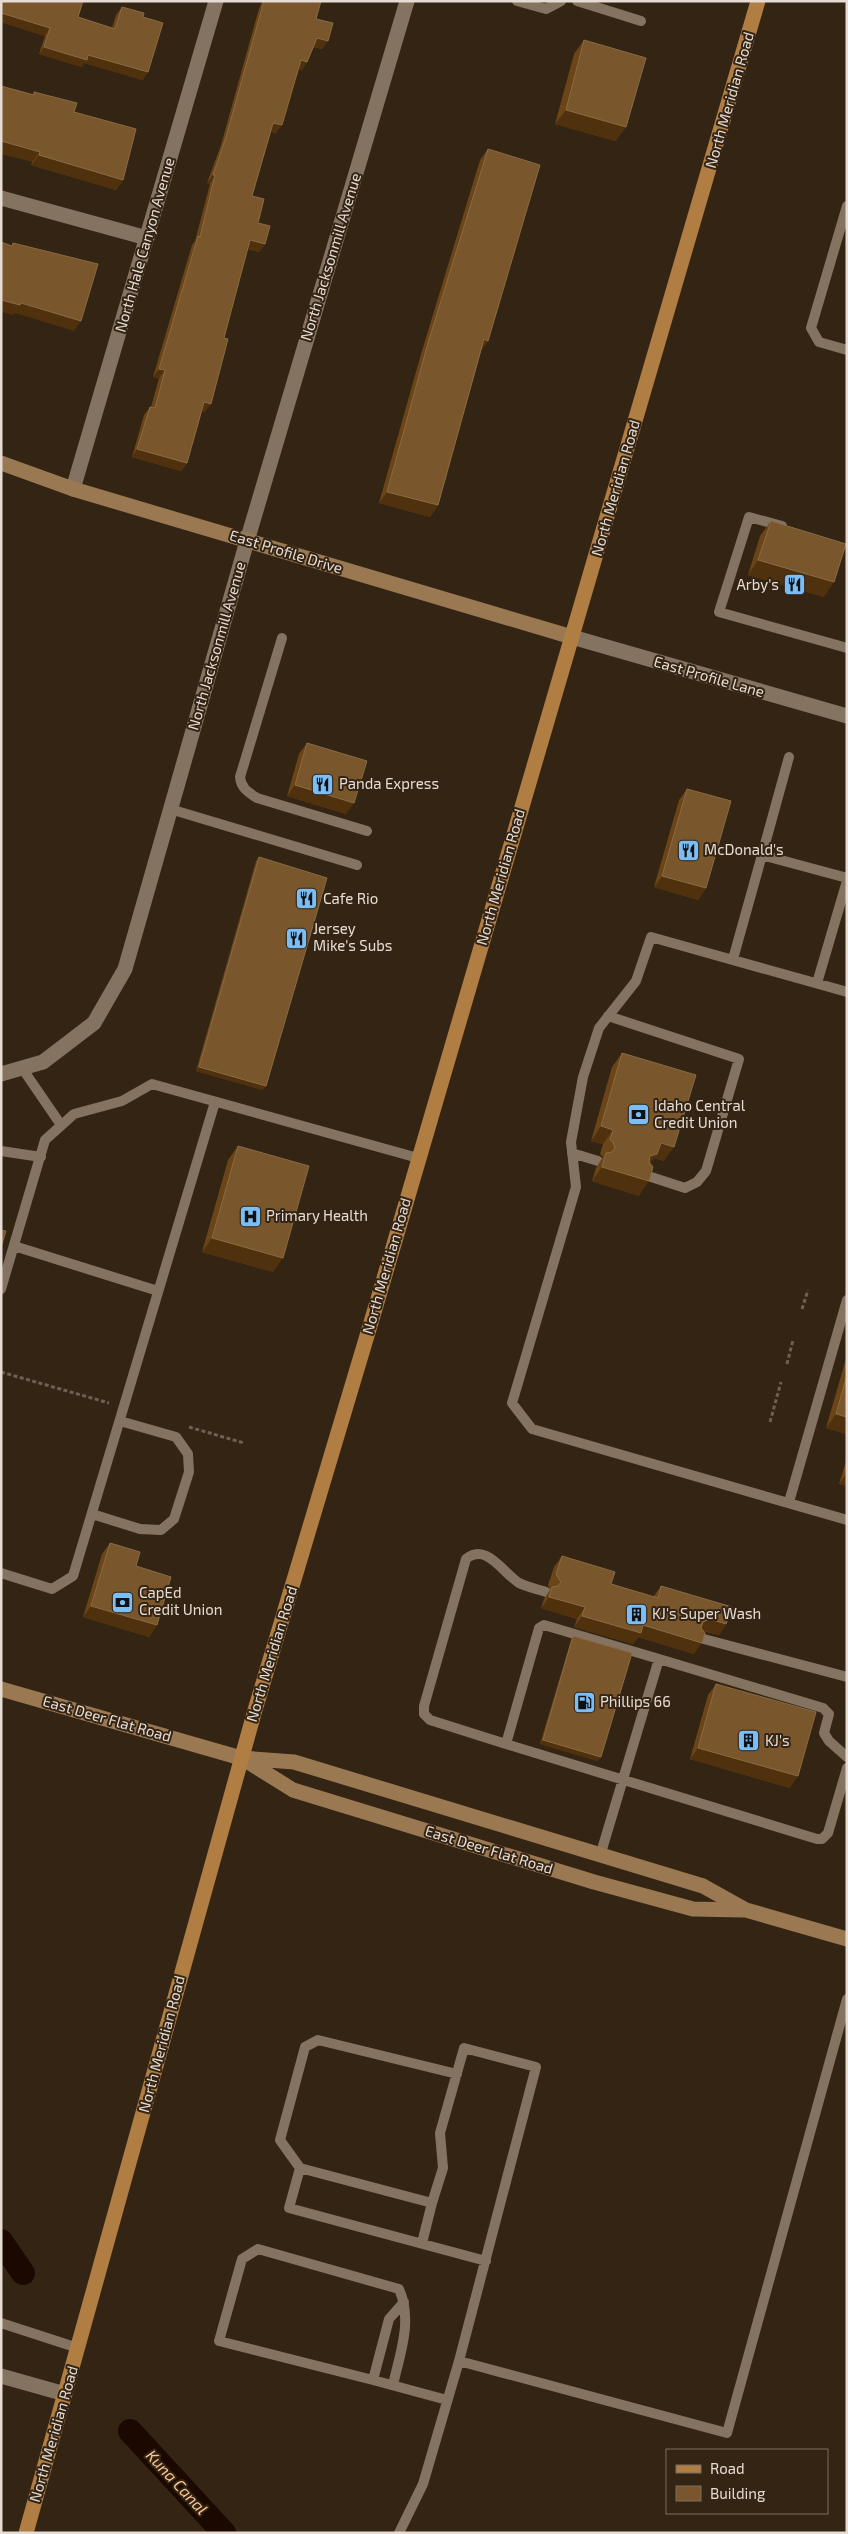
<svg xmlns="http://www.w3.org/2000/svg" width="848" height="2534" font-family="'Exo 2',sans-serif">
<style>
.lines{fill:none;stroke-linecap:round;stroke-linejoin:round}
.canal{stroke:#1b0800;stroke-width:24}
.path{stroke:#6e6153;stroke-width:3;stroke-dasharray:4 2.5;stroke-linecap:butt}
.lane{stroke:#857361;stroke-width:10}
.street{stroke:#857361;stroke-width:15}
.secondary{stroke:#9a7852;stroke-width:15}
.primary{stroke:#b07d43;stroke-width:15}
.wall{fill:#6b4517}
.shaded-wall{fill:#4f310d}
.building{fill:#79562b;stroke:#8a6b46}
.labels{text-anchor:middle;stroke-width:4;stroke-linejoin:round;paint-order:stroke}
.street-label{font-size:15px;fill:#e7dcd3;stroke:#332414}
.poi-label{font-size:15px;fill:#e7dcd3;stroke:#332414;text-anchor:start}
.water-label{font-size:16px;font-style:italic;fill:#fbc794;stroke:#332414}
</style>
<rect width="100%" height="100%" fill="#332414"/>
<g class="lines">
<path class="canal" d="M1,2241L23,2273
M130,2431L224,2533"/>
<path class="path" d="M802,1309L808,1290
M787,1364L793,1340
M1,1372L109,1403
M770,1422L781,1382
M189,1427L244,1443"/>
<path class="lane" d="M517,1L546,9L561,1
M577,1L641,21
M847,206L811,328L819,342L847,350
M782,526L749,517L719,612L847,648
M282,638L240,777C241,788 248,792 257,798L367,831
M170,809L357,865
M762,855L789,757
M733,959L762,855L847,878
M817,983L847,881
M847,992L651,937L636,981L599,1028L583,1077L571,1142L576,1187L512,1403L532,1429L847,1520
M608,1016L739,1059L706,1171L697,1182L685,1188L645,1175
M22,1068L61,1125
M1,1151L41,1157
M572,1153L598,1161
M14,1246L158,1291
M1,1289L45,1140L74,1114L122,1101L152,1084L418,1158
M789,1502L847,1300
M92,1514L140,1529L161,1530L174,1519L189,1472L188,1454L176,1437L120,1421
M1,1573L52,1589L73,1576L215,1102
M700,1638L847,1677
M659,1659L823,1708L829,1714L824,1733L829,1741L847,1757
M506,1744L430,1720L424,1714V1706L466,1559C486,1542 503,1573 519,1583C527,1587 537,1589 546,1592
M600,1856L659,1659L544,1625L539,1628L537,1635L506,1744L817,1839H822L828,1833L847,1768
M300,2168L280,2140L305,2047L318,2040L457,2074
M422,2243L432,2203
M1,2323L78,2348
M459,2361L727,2433L847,1999
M373,2380L389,2319L404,2302
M393,2385C400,2353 413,2321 399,2289L258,2249L242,2259L219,2341L373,2380L447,2400
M399,2533L423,2484L459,2361L536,2067L464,2048L440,2133L443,2168L432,2203L300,2168L289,2208L486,2261"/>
<path class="street" d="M1,198L147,238
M73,489L216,1
M572,637L847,716
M1,1074L43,1062L94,1023L125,969L247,541L407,1
M1,2376L65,2394"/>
<path class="secondary" d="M1,463L73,489L572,637
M1,1689L241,1758L294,1762L703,1886L746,1910L847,1939
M245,1760L293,1790L594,1882L693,1909L743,1910"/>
<path class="primary" d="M26,2533L255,1710L375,1309L758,1"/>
</g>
<path class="wall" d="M1,1L78,17L112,28L116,15L122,7L143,17V80L84,63L82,67L39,54L45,36L1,22Z
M262,1H321L316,19L328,41L322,49L313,47L307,62L302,70L298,69L276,133L271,132L252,196L258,223L265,244L259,252L247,249L205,412L202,411L187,463L181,471L132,457L144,415L150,407H151L159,378L153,377L192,245L195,241L210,184L207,183L221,145L258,12Z
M584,40L626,127L615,141L555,124L574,54Z
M34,92L74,112L123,180L116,190L31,165L32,162L33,95Z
M488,149V341L481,351L438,505L430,517L379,503L421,354L480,160Z
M771,521L824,597L748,575L760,536Z
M307,743L346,814L287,796L299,754Z
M687,789L706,888L698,900L654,887L679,800Z
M259,857L263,1090L196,1071L256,861Z
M622,1053L664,1161L654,1158L650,1164L639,1196L592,1181L596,1168L603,1157L600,1154L603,1144L591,1141L612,1067Z
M238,1146L273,1272L202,1252L228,1160Z
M847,1355V1434L826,1428Z
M847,1458V1486L839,1484Z
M110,1543L136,1566L157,1625L149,1637L83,1617L102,1554Z
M562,1556L611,1584L653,1597L661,1586L726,1624L719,1635L703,1631L694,1654L638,1637L633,1644L574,1627L577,1619L541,1608L544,1599L550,1590L548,1585L554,1567Z
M573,1636L598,1761L540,1744L571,1640Z
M716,1684L790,1788L690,1759L708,1695Z"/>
<path class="shaded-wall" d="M1,13L50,28L45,36L1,22Z
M317,38L328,41L322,49L311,46Z
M44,47L88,55L148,72L143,80L84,63L82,67L39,54Z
M301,60L307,62L302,70L295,68Z
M566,110L626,127L615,141L555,124Z
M273,123L282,125L276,133L267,131Z
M1,141L40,152L32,162L1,154Z
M39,155L123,180L116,190L31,165Z
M213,175H215L210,184L207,183Z
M250,240L265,244L259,252L244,248Z
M1,300L21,303L81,321L74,331L15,313L13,315L1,312Z
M484,339L488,341L480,352Z
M159,369L165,370L159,378L153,377Z
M204,402L211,404L205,412L199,410Z
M137,449L187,463L181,471L132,457Z
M387,492L438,505L430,517L379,503Z
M758,560L834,582L824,597L748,575Z
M295,785L354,803L346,814L287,796Z
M662,876L706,888L698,900L654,887Z
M199,1067L266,1086L263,1090L196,1071Z
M601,1126L613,1130L603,1144L591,1141Z
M661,1143L674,1147L664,1161L654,1158L647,1168L650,1156Z
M602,1167L649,1181L639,1196L592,1181Z
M212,1238L283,1258L273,1272L202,1252Z
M836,1414L847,1417V1434L826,1428Z
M847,1473V1486L839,1484Z
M549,1597L585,1607L577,1619L541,1608Z
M91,1606L157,1625L149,1637L83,1617Z
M582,1616L643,1625L702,1643L694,1654L638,1637L633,1644L574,1627Z
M710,1619L726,1624L719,1635L702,1630L696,1633L703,1622Z
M543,1740L601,1757L598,1761L540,1744Z
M698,1748L798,1776L790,1788L690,1759Z"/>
<path class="building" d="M1,1H83L78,17L115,29L122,7L144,13L143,17L163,23L148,72L88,55L87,60L44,47L50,28L1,13Z
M264,1H321L316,19L333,23L328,41L317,38L307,62L301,60L282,125L273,123L252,196L264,199L258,223L270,226L265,244L250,240L224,338L228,339L211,404L204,402L187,463L137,449L150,407L155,408L165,370L159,369L198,236L200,237L215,175H213L226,137Z
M584,40L646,58L626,127L566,110Z
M1,86L34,95V92L77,103L74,112L136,129L123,180L39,155L40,152L1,141Z
M488,149L540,165L488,341L484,339L438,505L387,492L428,343Z
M1,242L12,246L13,243L98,264L81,321L21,303L20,305L1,300Z
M771,521L846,544L834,582L758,560Z
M307,743L367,761L354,803L295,785Z
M687,789L731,801L706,888L662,876Z
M259,857L327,878L266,1086L199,1067Z
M622,1053L696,1075L674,1147L661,1143L657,1154L650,1156L649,1162L653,1167L649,1181L602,1167L606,1153L612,1152L615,1148L613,1142L610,1140L613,1130L601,1126Z
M238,1146L309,1166L283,1258L212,1238Z
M1,1230L6,1231L1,1247Z
M847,1375V1417L836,1414Z
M110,1543L140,1552L136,1566L171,1577L157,1625L91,1606Z
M562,1556L615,1572L611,1584L658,1598L661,1586L732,1607L726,1624L710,1619L703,1622L701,1628L705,1633L702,1643L643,1625L641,1633L582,1616L585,1607L549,1597L552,1587L558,1586L561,1582L556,1574Z
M573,1636L632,1653L601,1757L543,1740Z
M716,1684L816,1712L798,1776L698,1748Z"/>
<defs>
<symbol id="restaurant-square" viewBox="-11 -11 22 22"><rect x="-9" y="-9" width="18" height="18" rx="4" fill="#7abef8" stroke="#332414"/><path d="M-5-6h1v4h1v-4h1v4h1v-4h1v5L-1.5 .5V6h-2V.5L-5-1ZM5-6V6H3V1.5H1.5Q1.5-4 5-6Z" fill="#111"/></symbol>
<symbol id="bank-square" viewBox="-11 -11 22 22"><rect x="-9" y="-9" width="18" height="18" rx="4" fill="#7abef8" stroke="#332414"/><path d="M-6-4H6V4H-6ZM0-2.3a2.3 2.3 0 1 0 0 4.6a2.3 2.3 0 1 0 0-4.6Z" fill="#111"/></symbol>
<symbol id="hospital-square" viewBox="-11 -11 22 22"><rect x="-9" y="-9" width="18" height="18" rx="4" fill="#7abef8" stroke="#332414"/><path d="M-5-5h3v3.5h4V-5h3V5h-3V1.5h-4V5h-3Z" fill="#111"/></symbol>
<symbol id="building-square" viewBox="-11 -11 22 22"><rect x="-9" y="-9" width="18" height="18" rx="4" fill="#7abef8" stroke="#332414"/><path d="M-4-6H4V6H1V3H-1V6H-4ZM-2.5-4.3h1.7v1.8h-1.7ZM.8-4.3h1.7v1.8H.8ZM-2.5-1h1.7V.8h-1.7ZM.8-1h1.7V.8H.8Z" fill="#111"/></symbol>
<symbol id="fuel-square" viewBox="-11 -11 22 22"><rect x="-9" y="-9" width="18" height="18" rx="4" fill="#7abef8" stroke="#332414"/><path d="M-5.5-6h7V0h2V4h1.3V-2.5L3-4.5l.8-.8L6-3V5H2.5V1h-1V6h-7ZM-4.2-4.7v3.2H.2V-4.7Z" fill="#111"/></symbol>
</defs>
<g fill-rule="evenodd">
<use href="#restaurant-square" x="782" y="572" width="25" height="25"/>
<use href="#restaurant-square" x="310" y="772" width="25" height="25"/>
<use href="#restaurant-square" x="676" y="838" width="25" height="25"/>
<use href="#restaurant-square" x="294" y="886" width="25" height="25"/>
<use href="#restaurant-square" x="284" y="926" width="25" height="25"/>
<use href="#bank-square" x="626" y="1102" width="25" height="25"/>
<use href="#hospital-square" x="238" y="1204" width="25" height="25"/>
<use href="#bank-square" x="110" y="1590" width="25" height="25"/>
<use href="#building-square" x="624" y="1602" width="25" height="25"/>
<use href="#fuel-square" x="572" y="1690" width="25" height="25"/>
<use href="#building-square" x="736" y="1728" width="25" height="25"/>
</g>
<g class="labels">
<g class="street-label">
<text transform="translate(730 100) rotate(-74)" y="5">North Meridian Road</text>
<text transform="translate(145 245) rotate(-74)" y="5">North Hale Canyon Avenue</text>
<text transform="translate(331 257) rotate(-73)" y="5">North Jacksonmill Avenue</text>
<text transform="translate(616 488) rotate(-74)" y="5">North Meridian Road</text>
<text transform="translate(286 552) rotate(17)" y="5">East Profile Drive</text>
<text transform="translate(217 646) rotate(-74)" y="5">North Jacksonmill Avenue</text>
<text transform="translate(709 677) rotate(16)" y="5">East Profile Lane</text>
<text transform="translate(501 877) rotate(-74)" y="5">North Meridian Road</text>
<text transform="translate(387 1266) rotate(-74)" y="5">North Meridian Road</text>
<text transform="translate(272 1654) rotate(-73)" y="5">North Meridian Road</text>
<text transform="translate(107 1719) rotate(16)" y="5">East Deer Flat Road</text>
<text transform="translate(489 1850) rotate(17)" y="5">East Deer Flat Road</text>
<text transform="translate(162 2044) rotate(-75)" y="5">North Meridian Road</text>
<text transform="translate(54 2434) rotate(-74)" y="5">North Meridian Road</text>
</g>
<g class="poi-label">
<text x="779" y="590" text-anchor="end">Arby's</text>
<text x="339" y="789">Panda Express</text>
<text x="704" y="855">McDonald's</text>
<text x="323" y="904">Cafe Rio</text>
<text x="313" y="934">Jersey<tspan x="313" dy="17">Mike's Subs</tspan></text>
<text x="654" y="1111">Idaho Central<tspan x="654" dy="17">Credit Union</tspan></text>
<text x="266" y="1221">Primary Health</text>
<text x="139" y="1598">CapEd<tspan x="139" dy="17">Credit Union</tspan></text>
<text x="652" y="1619">KJ's Super Wash</text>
<text x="600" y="1707">Phillips 66</text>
<text x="765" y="1746">KJ's</text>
</g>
<g class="water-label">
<text transform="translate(177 2482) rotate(47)" y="6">Kuna Canal</text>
</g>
</g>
<rect width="848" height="2534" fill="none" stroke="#e7dcd3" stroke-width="5"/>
<rect x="666" y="2449" width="162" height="65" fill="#332414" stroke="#7b6e60"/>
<rect x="676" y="2465" width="25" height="8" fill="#b07d43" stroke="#7b6e60"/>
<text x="710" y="2474" font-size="15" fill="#e7dcd3">Road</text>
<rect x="676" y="2486" width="25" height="15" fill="#79562b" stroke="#7b6e60"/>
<text x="710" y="2499" font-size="15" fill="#e7dcd3">Building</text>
</svg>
